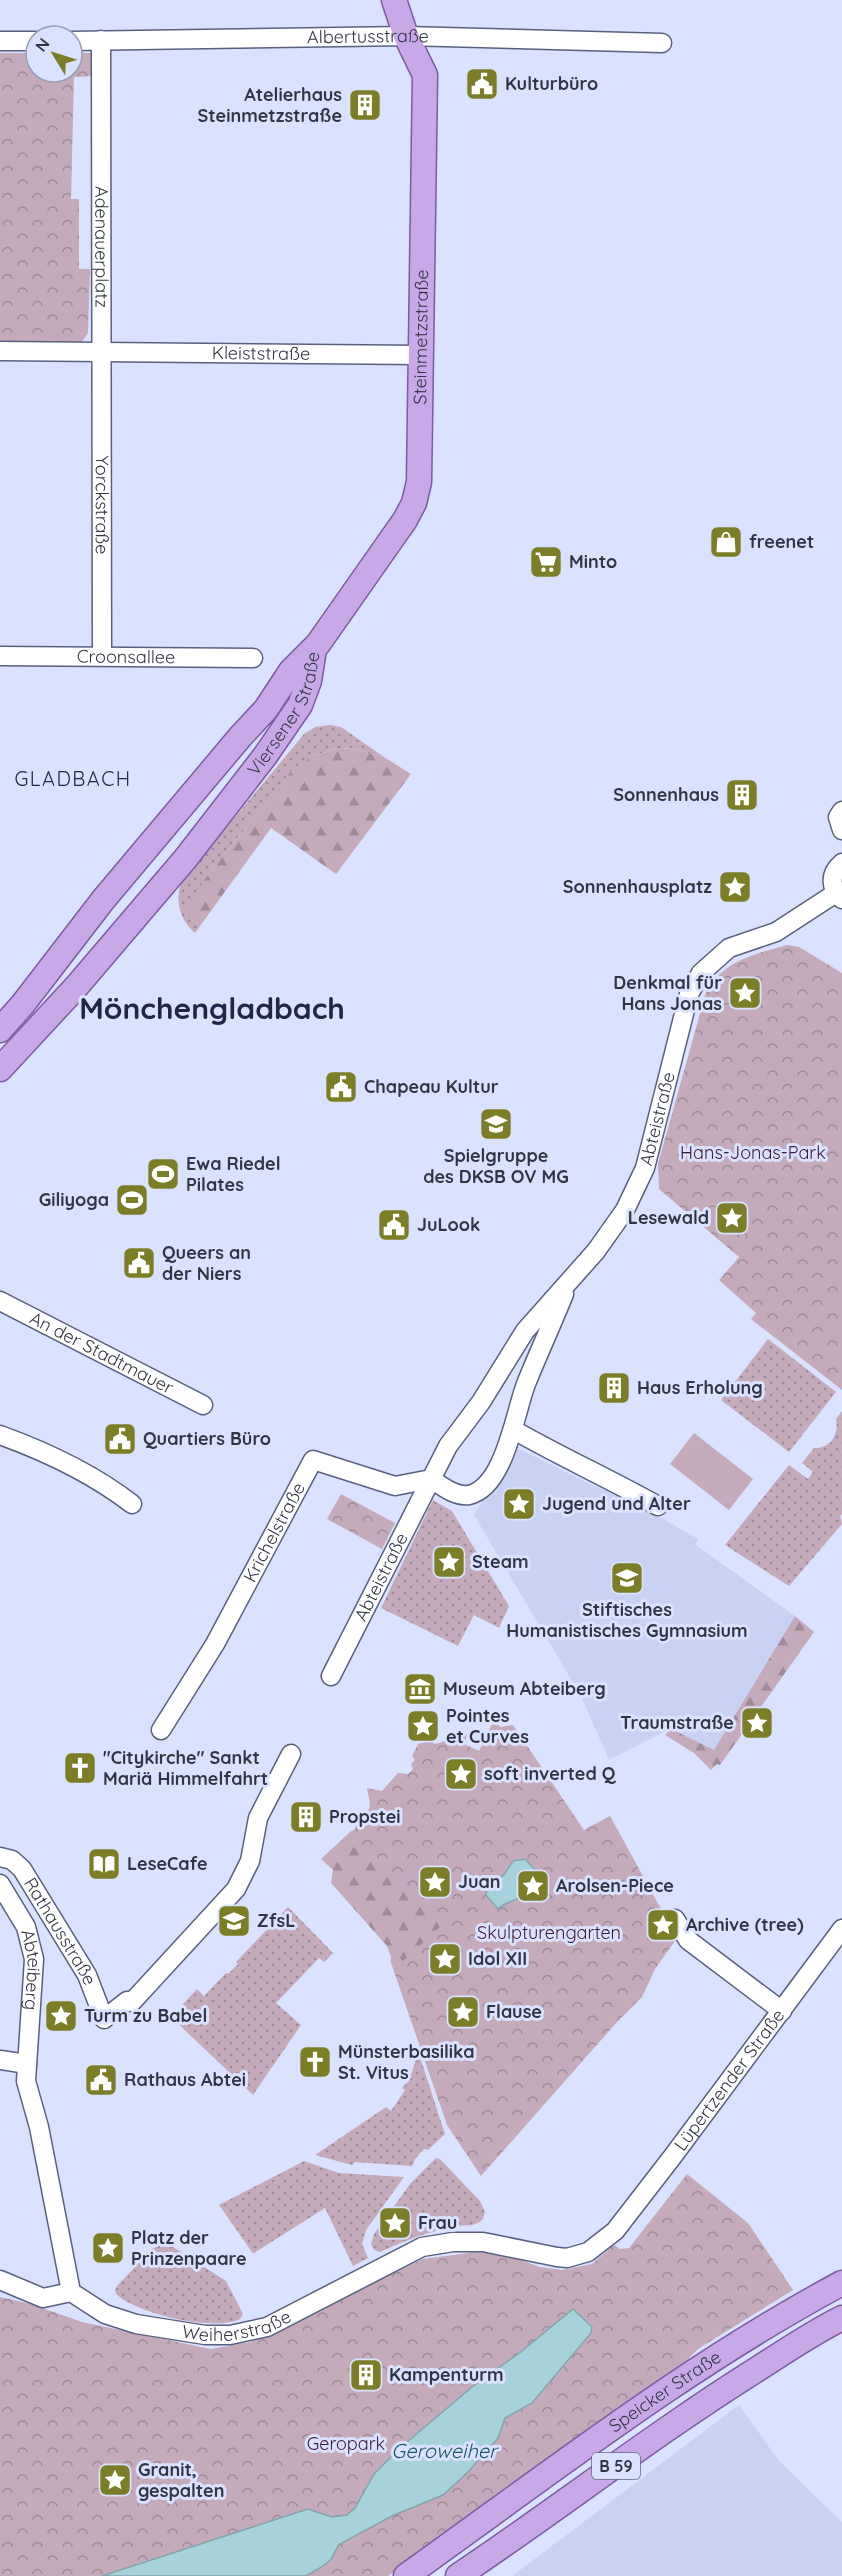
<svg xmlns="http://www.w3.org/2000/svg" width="842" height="2576" font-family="Quicksand,sans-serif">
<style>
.built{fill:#cad2f4}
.grass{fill:url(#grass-dots)}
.forest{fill:url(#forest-firs)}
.park{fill:url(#park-crowns)}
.pitch{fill:#c4aabb}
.water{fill:#a6d3db;stroke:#83a4ae;stroke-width:1.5}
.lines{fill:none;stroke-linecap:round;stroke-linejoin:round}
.minor-casing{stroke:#59607f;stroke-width:21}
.major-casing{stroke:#7c5aa4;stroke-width:27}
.minor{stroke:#fff;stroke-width:18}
.major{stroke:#c8a8e7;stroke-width:24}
.labels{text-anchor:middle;stroke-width:6;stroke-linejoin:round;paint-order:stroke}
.shield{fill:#dbe2ff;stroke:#656a7c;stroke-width:1.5}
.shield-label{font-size:16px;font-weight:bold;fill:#323644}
.street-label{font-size:18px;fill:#323644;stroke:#dbe2ff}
.poi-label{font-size:18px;font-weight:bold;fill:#323644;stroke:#dbe2ff;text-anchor:start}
.park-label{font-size:18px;fill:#421837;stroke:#dbe2ff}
.neighbourhood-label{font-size:20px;letter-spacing:1.5px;fill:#212741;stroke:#dbe2ff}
.water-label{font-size:20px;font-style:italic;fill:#1b5962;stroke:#dbe2ff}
.town-label{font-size:30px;font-weight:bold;fill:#212741;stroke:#dbe2ff}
</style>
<defs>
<pattern id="grass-dots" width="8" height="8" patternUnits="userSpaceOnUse" patternTransform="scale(1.5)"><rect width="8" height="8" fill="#c4aabb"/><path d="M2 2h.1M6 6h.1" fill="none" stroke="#a08b9a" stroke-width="1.8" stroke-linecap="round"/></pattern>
<pattern id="forest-firs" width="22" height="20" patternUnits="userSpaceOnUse" patternTransform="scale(1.5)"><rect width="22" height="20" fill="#c4aabb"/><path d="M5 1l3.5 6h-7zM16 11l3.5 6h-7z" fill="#a08b9a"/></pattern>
<pattern id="park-crowns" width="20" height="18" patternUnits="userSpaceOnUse" patternTransform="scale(1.5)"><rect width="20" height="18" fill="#c4aabb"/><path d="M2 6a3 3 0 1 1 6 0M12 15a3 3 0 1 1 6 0" fill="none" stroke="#a08b9a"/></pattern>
</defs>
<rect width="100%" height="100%" fill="#dbe2ff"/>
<path class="built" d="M515,1447L590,1484L644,1508L698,1539L696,1545L795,1616L714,1751L670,1729L609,1760L581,1696L474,1515Z
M739,2405L779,2461L842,2522V2576H512Z"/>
<path class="grass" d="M330,725L341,727L384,757L349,748L332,750L312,756L292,770L208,875L190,919L200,926L195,933C180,920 174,900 182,881L304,734L315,727Z
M768,1339L836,1392L789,1452L721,1400Z
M842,1411V1514L840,1516L842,1524L789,1586L725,1545L789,1465L808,1479L813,1472L802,1463L814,1448C831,1448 839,1435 836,1419Z
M433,1500L452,1511L509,1606L499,1628L474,1615L458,1646L381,1608Z
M288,1907L333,1953L324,1962L319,1958L276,2003L301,2025L253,2095L171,2017L197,1989L204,1996L226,1973L228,1974L238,1964L236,1962Z
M418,2051L445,2134L428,2150L424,2149L415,2159L412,2166L355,2162L352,2165L315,2155L386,2107L391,2111L405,2090L402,2088L410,2079Z
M436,2158L440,2159L480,2201L485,2212L483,2219C476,2227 465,2225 456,2226C430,2231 404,2241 380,2252L374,2250L371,2244L374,2234L410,2184Z
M304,2161L339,2173L404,2177L366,2230L362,2244L368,2258L353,2266L325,2208L254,2253L252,2252L219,2205Z
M162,2244L170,2245L226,2281L243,2314L240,2319C215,2332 137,2314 116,2294L115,2290L117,2286L152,2249Z"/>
<path class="forest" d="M349,748L384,757L411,774L336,874L271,828L200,926L190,919L185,909L208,875L292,770L312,756L332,750Z
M795,1616L814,1632L720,1765L717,1764L711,1770L694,1753L665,1735L671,1729L714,1750Z
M357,1828L452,1918L397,1974L387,1946L331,1883L333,1870L321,1859L350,1832Z"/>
<path class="park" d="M0,53H36V72H72V53H96L95,76L74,77L71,199H79V269H90L88,333L81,343L0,344Z
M787,945L799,947L842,973V1390L751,1319L756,1313L719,1280L739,1257L659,1189L658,1164L706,992C724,960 755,954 787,945Z
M341,1494L395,1523L382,1549L327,1519Z
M493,1722L501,1727L513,1725L584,1830L610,1816L677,1938L655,1969L642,1997L617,2022L481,2176L447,2125L390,1960L396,1955L403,1961L441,1926L423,1906L419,1907L353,1834L360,1816L365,1817C373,1806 369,1800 367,1788L382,1791L398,1773L408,1774L413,1769L411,1764L415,1760L412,1756L418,1744L430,1741L435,1744L468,1734L464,1744L479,1751Z
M687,2174L748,2223L793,2290L698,2349L678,2369L388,2576H0V2297L31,2304L82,2322L211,2349L250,2342L423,2259L476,2252L503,2254L540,2267L562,2270L592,2264L614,2245L620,2249L629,2248Z"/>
<path class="pitch" d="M694,1433L753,1479L729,1510L670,1464Z"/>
<path class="water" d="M525,1859L538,1873C530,1880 531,1887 524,1894C516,1902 506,1901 498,1909L486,1895L488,1883L504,1875L513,1861Z
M573,2309L592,2327L591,2333L532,2403L505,2418L498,2438L467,2473L443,2495L392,2516L340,2544C335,2549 334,2556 330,2560C324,2567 313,2572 305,2576H102L308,2509L332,2517L347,2515L355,2508L374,2474L400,2448L472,2387L522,2351Z"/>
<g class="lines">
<defs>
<g id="minor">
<path id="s1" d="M101,40L102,656"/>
<path d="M0,41H36"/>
<path id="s2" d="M72,41L406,36L662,43"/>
<path id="s3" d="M0,351L421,355"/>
<path id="s4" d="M0,656L253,658"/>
<path d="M842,811L838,817L842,830"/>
<path d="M842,863C829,874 830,888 842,899"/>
<path id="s5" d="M0,1301L203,1405"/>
<path d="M514,1430C561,1457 610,1479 658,1506"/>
<path d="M0,1435C47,1452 92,1473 132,1504"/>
<path d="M431,1479C442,1486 455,1497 469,1495C505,1487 515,1412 526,1384C538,1354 552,1324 564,1294"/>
<path id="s6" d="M331,1676L448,1446L481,1402L525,1331L596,1251L625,1210L645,1168L689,994L701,973L729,948L776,932L836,893"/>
<path id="s7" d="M161,1730L215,1644L313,1460L395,1486L431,1479"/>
<path id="s8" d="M0,1857L12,1860L22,1869L87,1975L104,2019L127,2001L132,2002L236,1889L250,1861L258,1818L291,1754"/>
<path id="s9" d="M0,1884L26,1927L34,1959L26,2081L39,2127L71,2292L105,2314L136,2324L205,2335H230L267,2327L422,2247L453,2242H483L557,2257L567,2258L588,2252L615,2231L673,2156L842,1929"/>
<path d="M675,1919L688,1940L782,2011"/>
<path d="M0,2060L27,2064"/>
<path d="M0,2280L43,2298L71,2292"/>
</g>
<g id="major">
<path id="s10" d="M0,1030L23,1004L103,900L240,737L266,709L291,671L318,644L405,520L414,503L419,482L425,75L406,36L394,0"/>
<path id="s11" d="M0,1069L76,987L186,858L265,756L300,705L309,681L314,649"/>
<path id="s12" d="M406,2576C549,2474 687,2366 842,2283"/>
<path d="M458,2576C558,2509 654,2434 756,2370C784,2352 812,2333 842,2318"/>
</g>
</defs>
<use href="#minor" class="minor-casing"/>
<use href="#major" class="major-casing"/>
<use href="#minor" class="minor"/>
<use href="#major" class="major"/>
</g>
<defs>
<symbol id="civic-square" viewBox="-11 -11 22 22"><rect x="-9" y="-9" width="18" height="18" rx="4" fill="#7c7e27" stroke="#dbe2ff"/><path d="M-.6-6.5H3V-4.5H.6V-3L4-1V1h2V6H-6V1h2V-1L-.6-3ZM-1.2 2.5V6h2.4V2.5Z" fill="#fff"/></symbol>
<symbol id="building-square" viewBox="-11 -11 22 22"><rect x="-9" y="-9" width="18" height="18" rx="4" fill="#7c7e27" stroke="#dbe2ff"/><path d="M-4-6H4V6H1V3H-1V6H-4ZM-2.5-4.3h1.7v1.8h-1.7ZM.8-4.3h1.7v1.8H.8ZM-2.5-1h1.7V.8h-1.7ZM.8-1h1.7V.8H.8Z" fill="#fff"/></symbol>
<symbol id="shop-square" viewBox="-11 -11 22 22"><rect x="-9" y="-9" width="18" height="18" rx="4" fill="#7c7e27" stroke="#dbe2ff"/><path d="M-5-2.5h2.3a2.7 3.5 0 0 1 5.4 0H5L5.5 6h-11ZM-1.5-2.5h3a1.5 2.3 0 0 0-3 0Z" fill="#fff"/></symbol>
<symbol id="supermarket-square" viewBox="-11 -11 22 22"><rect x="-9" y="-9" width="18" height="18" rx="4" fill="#7c7e27" stroke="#dbe2ff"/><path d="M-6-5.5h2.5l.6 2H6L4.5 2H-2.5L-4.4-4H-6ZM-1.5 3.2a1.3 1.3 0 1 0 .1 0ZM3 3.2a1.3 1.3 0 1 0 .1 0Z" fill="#fff"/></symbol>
<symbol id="sight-square" viewBox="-11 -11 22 22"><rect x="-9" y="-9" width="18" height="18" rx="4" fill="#7c7e27" stroke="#dbe2ff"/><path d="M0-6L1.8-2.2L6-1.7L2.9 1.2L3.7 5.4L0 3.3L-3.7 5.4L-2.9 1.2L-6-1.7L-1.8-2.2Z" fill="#fff"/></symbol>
<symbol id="school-square" viewBox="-11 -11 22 22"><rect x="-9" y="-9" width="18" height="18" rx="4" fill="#7c7e27" stroke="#dbe2ff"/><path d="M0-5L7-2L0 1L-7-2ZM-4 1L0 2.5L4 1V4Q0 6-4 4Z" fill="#fff"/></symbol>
<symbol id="stadium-square" viewBox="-11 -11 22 22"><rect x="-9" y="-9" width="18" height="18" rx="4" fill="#7c7e27" stroke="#dbe2ff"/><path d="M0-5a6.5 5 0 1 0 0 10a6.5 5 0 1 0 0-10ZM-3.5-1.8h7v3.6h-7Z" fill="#fff"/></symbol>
<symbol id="museum-square" viewBox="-11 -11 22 22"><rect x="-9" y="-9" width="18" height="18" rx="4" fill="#7c7e27" stroke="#dbe2ff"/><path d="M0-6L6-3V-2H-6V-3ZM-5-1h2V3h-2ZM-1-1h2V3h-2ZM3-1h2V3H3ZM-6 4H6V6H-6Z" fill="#fff"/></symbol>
<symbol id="church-square" viewBox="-11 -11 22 22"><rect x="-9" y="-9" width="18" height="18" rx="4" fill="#7c7e27" stroke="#dbe2ff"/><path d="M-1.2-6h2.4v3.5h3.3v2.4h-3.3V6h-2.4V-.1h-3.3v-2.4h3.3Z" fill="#fff"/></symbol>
<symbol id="library-square" viewBox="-11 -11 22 22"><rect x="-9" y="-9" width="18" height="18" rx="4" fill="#7c7e27" stroke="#dbe2ff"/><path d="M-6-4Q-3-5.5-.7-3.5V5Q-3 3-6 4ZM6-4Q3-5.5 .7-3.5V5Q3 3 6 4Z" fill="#fff"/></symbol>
<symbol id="university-square" viewBox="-11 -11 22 22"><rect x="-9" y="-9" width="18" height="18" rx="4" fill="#7c7e27" stroke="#dbe2ff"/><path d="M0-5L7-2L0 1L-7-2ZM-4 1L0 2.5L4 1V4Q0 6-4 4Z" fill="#fff"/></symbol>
</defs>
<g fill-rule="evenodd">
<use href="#civic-square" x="463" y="65" width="38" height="38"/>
<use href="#building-square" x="346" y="86" width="38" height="38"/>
<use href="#shop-square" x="707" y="523" width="38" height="38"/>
<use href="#supermarket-square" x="527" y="543" width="38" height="38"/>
<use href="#building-square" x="723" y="776" width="38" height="38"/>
<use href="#sight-square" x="716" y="868" width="38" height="38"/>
<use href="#sight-square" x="726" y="974" width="38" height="38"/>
<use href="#civic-square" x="322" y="1068" width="38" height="38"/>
<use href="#school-square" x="477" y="1105" width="38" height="38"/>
<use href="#stadium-square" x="144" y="1155" width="38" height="38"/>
<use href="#stadium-square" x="113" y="1181" width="38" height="38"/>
<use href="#sight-square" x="713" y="1199" width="38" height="38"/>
<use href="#civic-square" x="375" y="1206" width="38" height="38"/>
<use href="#civic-square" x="120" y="1244" width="38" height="38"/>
<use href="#building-square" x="595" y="1369" width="38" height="38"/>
<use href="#civic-square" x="101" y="1420" width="38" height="38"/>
<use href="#sight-square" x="500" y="1485" width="38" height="38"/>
<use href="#sight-square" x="430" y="1543" width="38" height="38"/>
<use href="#school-square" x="608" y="1559" width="38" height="38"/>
<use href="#museum-square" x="401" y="1670" width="38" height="38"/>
<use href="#sight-square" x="738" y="1704" width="38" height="38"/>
<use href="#sight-square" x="404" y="1707" width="38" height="38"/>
<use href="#church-square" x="61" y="1749" width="38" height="38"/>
<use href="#sight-square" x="442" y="1755" width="38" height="38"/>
<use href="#building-square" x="287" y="1798" width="38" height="38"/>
<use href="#library-square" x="85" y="1845" width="38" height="38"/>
<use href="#sight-square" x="416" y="1863" width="38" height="38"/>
<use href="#sight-square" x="514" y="1867" width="38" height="38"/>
<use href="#university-square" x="215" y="1902" width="38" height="38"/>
<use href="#sight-square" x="644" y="1906" width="38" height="38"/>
<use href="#sight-square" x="426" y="1940" width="38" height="38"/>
<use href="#sight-square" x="444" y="1993" width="38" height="38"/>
<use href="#sight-square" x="42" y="1997" width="38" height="38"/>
<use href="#church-square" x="296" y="2043" width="38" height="38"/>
<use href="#civic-square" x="82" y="2061" width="38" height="38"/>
<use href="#sight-square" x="376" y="2204" width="38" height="38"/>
<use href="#sight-square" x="89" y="2229" width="38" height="38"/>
<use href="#building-square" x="347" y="2356" width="38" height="38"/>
<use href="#sight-square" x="96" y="2461" width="38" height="38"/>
</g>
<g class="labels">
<rect class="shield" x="592" y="2453" width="48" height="26" rx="4.5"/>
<g class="shield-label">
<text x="616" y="2472">B 59</text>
</g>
<g class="street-label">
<text dy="6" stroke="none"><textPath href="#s2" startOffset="296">Albertusstraße</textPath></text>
<text dy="6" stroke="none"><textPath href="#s1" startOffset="207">Adenauerplatz</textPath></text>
<text dy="6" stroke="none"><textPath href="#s10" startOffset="838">Steinmetzstraße</textPath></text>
<text dy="6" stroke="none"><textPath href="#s3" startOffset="261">Kleiststraße</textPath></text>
<text dy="6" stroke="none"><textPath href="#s1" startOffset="465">Yorckstraße</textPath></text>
<text dy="6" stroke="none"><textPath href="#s4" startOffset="126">Croonsallee</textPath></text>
<text dy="6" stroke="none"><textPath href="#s11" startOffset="458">Viersener Straße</textPath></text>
<text dy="6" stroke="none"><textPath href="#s6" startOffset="651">Abteistraße</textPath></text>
<text dy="6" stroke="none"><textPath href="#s5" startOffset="114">An der Stadtmauer</textPath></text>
<text dy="6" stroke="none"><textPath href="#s7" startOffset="228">Krichelstraße</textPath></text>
<text dy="6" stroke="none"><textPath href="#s6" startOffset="111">Abteistraße</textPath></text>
<text dy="6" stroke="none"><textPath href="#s8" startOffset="99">Rathausstraße</textPath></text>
<text dy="6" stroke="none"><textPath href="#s9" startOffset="94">Abteiberg</textPath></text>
<text dy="6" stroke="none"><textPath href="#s9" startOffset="1194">Lüpertzender Straße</textPath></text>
<text dy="6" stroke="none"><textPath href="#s9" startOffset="597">Weiherstraße</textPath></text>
<text dy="6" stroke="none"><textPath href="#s12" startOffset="318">Speicker Straße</textPath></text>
</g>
<g class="poi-label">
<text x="505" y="90">Kulturbüro</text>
<text x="342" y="101" text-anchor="end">Atelierhaus<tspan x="342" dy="21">Steinmetzstraße</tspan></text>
<text x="749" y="548">freenet</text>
<text x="569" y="568">Minto</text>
<text x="719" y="801" text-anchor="end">Sonnenhaus</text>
<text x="712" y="893" text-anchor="end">Sonnenhausplatz</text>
<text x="722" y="989" text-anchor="end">Denkmal für<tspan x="722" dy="21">Hans Jonas</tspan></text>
<text x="364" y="1093">Chapeau Kultur</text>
<text x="496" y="1162" text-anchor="middle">Spielgruppe<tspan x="496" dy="21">des DKSB OV MG</tspan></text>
<text x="186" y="1170">Ewa Riedel<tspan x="186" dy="21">Pilates</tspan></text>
<text x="109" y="1206" text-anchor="end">Giliyoga</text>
<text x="709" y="1224" text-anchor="end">Lesewald</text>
<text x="417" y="1231">JuLook</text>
<text x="162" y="1259">Queers an<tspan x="162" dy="21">der Niers</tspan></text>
<text x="637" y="1394">Haus Erholung</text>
<text x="143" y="1445">Quartiers Büro</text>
<text x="542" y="1510">Jugend und Alter</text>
<text x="472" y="1568">Steam</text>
<text x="627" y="1616" text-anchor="middle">Stiftisches<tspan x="627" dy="21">Humanistisches Gymnasium</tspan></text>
<text x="443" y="1695">Museum Abteiberg</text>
<text x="446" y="1722">Pointes<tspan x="446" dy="21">et Curves</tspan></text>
<text x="734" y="1729" text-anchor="end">Traumstraße</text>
<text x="103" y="1764">"Citykirche" Sankt<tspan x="103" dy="21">Mariä Himmelfahrt</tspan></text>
<text x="484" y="1780">soft inverted Q</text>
<text x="329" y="1823">Propstei</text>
<text x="127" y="1870">LeseCafe</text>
<text x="458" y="1888">Juan</text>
<text x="556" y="1892">Arolsen-Piece</text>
<text x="257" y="1927">ZfsL</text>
<text x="686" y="1931">Archive (tree)</text>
<text x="468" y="1965">Idol XII</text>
<text x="486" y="2018">Flause</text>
<text x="84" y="2022">Turm zu Babel</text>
<text x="338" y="2058">Münsterbasilika<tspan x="338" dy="21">St. Vitus</tspan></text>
<text x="124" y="2086">Rathaus Abtei</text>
<text x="418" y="2229">Frau</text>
<text x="131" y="2244">Platz der<tspan x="131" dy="21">Prinzenpaare</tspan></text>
<text x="389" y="2381">Kampenturm</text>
<text x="138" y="2476">Granit,<tspan x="138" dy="21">gespalten</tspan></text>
</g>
<g class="park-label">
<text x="753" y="1159">Hans-Jonas-Park</text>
<text x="549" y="1939">Skulpturengarten</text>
<text x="346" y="2450">Geropark</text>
</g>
<g class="neighbourhood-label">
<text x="73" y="786">GLADBACH</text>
</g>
<g class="water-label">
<text x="444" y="2458">Geroweiher</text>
</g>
<g class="town-label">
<text x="212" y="1019">Mönchengladbach</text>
</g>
</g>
<g transform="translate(54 54) rotate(308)"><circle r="28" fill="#dbe2ff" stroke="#979db4" stroke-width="1.5"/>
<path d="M0-4.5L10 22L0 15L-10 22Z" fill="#7c7e27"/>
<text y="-9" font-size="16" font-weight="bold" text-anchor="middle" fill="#323644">N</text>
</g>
</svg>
